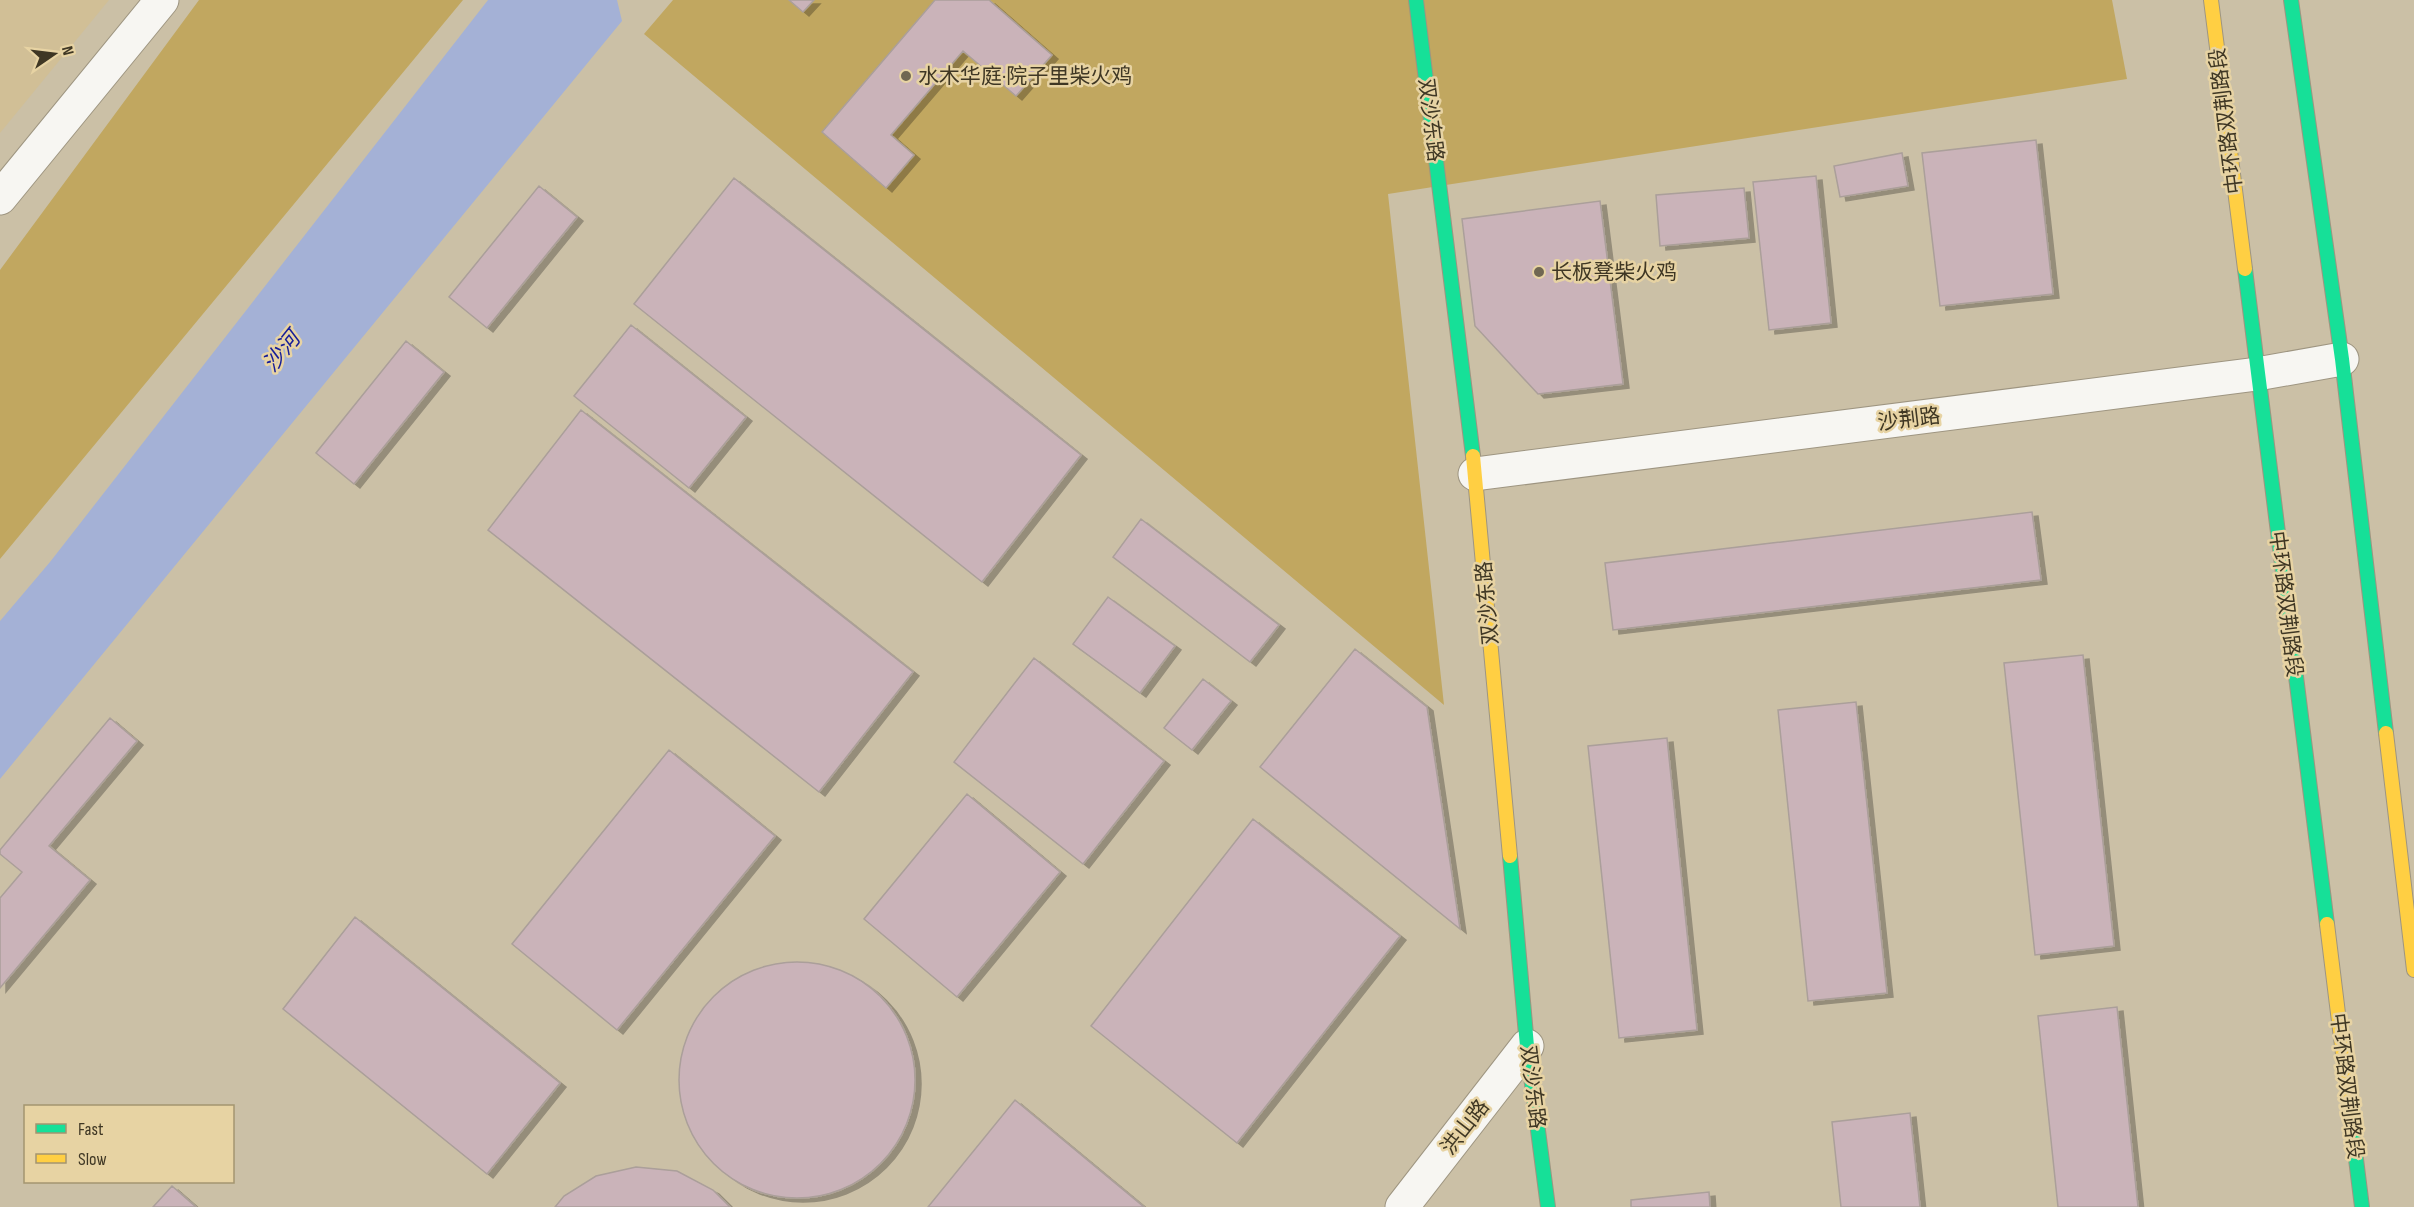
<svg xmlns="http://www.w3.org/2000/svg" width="2414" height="1207" font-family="'Sofia Sans Condensed','Noto Sans SC',sans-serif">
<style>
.built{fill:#d1bf96}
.green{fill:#c1a760}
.water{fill:#a4b1d6}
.building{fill:#cab3b9;stroke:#ab9f9a;stroke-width:1.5;filter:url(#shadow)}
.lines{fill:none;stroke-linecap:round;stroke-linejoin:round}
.street-casing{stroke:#9e9581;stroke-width:35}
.fast-casing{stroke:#9e9581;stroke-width:16}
.slow-casing{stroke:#9e9581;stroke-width:16}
.street{stroke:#f7f6f2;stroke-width:33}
.fast{stroke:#16e098;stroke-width:14}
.slow{stroke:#ffcf43;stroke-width:14}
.poi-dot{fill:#706752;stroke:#e7d3a3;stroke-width:2}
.labels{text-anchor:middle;stroke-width:5;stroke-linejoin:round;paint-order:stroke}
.poi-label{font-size:21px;fill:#3f3724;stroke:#e7d3a3;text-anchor:start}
.street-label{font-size:21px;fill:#3f3724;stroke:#e7d3a3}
.water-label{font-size:22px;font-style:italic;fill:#151d99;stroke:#e7d3a3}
</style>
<defs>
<filter id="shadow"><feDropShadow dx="6" dy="4" stdDeviation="0" flood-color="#0004"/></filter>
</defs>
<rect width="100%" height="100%" fill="#cbc0a6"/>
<path class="built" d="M0,0H109L0,133Z"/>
<path class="green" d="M199,0H463L0,559V270Z
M673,0H2112L2127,79L1388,194L1444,705L644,34Z"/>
<path class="water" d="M488,0H617L622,21L0,779V621L50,562Z"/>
<path class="building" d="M789,0H814L803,12Z
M935,0H989L1052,55L1016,96L963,51L891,135L914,155L886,188L822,132Z
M2036,140L2053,294L1940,306L1922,153Z
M1902,153L1908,186L1840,197L1834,166Z
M1816,176L1831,323L1769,330L1753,182Z
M734,178L1081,455L982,582L634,304Z
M539,186L577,217L487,328L449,297Z
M1744,188L1749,238L1660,246L1656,195Z
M1600,201L1623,384L1538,394L1475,326L1462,219Z
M631,325L746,417L689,488L574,396Z
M406,341L444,372L354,484L316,453Z
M581,410L913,672L819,792L488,530Z
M2032,512L2041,580L1613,630L1605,563Z
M1141,519L1279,625L1250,662L1113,557Z
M1108,597L1175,646L1140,693L1073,644Z
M1355,649L1427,707L1460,929L1260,767Z
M2083,655L2114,946L2035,955L2004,663Z
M1034,658L1164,761L1083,864L954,762Z
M1203,679L1231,701L1192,750L1164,728Z
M1856,702L1887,993L1808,1001L1778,710Z
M110,718L137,741L49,846L90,880L0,988V898L22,872L0,854V850Z
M1667,738L1697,1030L1619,1038L1588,746Z
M669,750L775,836L617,1030L512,944Z
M967,794L1060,872L957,997L864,919Z
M1253,819L1400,936L1237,1143L1091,1026Z
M355,917L560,1083L487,1174L283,1009Z
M679 1080a118 118 0 1 1 236 0a118 118 0 1 1-236 0Z
M2117,1007L2138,1207H2058L2038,1016Z
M1015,1100L1144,1207H928Z
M1910,1113L1920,1207H1841L1832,1122Z
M636,1167L677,1171L713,1190L730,1207H555L564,1196L596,1176Z
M172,1186L196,1207H153Z
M1709,1192L1710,1207H1631V1200Z"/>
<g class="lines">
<defs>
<path id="street" d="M0,198L162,0
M1475,474L2257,374L2342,359
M1402,1207L1527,1046"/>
<path id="fast" d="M1416,0L1473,456
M2291,0L2342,359L2386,733
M2245,269L2327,924
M1510,856L1527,1046L1548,1207
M2352,1127L2362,1207"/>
<path id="slow" d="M2211,0L2245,269
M1473,456L1510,856
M2386,733L2414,970
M2327,924L2352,1127"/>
</defs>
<use href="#street" class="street-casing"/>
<use href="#fast" class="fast-casing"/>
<use href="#slow" class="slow-casing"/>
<use href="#street" class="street"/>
<use href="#fast" class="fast"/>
<use href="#slow" class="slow"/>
</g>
<g class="poi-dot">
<circle cx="906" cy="76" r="6"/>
<circle cx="1539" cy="272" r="6"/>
</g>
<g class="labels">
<g class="poi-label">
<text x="918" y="83">水木华庭·院子里柴火鸡</text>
<text x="1551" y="279">长板凳柴火鸡</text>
</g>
<g class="street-label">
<text transform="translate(1431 120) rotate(83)" y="7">双沙东路</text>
<text transform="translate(2226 121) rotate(-97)" y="7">中环路双荆路段</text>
<text transform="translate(1909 419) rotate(-7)" y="7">沙荆路</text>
<text transform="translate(1487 603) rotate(-95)" y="7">双沙东路</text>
<text transform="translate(2286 604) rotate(83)" y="7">中环路双荆路段</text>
<text transform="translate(2347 1086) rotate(83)" y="7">中环路双荆路段</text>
<text transform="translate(1533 1087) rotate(83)" y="7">双沙东路</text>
<text transform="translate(1465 1127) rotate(-52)" y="7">洪山路</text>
</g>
<g class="water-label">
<text transform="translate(281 351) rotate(-51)" y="8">沙河</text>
</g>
</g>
<rect x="24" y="1105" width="210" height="78" fill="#e7d3a3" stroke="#a49570" stroke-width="1.5"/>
<rect x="36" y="1124" width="30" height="9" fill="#16e098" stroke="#a49570" stroke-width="1.5"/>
<text x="78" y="1135" font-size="18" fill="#3f3724">Fast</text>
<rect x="36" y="1154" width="30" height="9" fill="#ffcf43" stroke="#a49570" stroke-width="1.5"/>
<text x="78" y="1165" font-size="18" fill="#3f3724">Slow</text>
<g transform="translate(54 54) rotate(76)" stroke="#e7d3a3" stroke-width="4.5" paint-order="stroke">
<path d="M0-4.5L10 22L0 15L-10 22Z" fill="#3f3724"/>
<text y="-9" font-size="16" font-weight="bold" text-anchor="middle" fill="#3f3724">N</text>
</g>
</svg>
